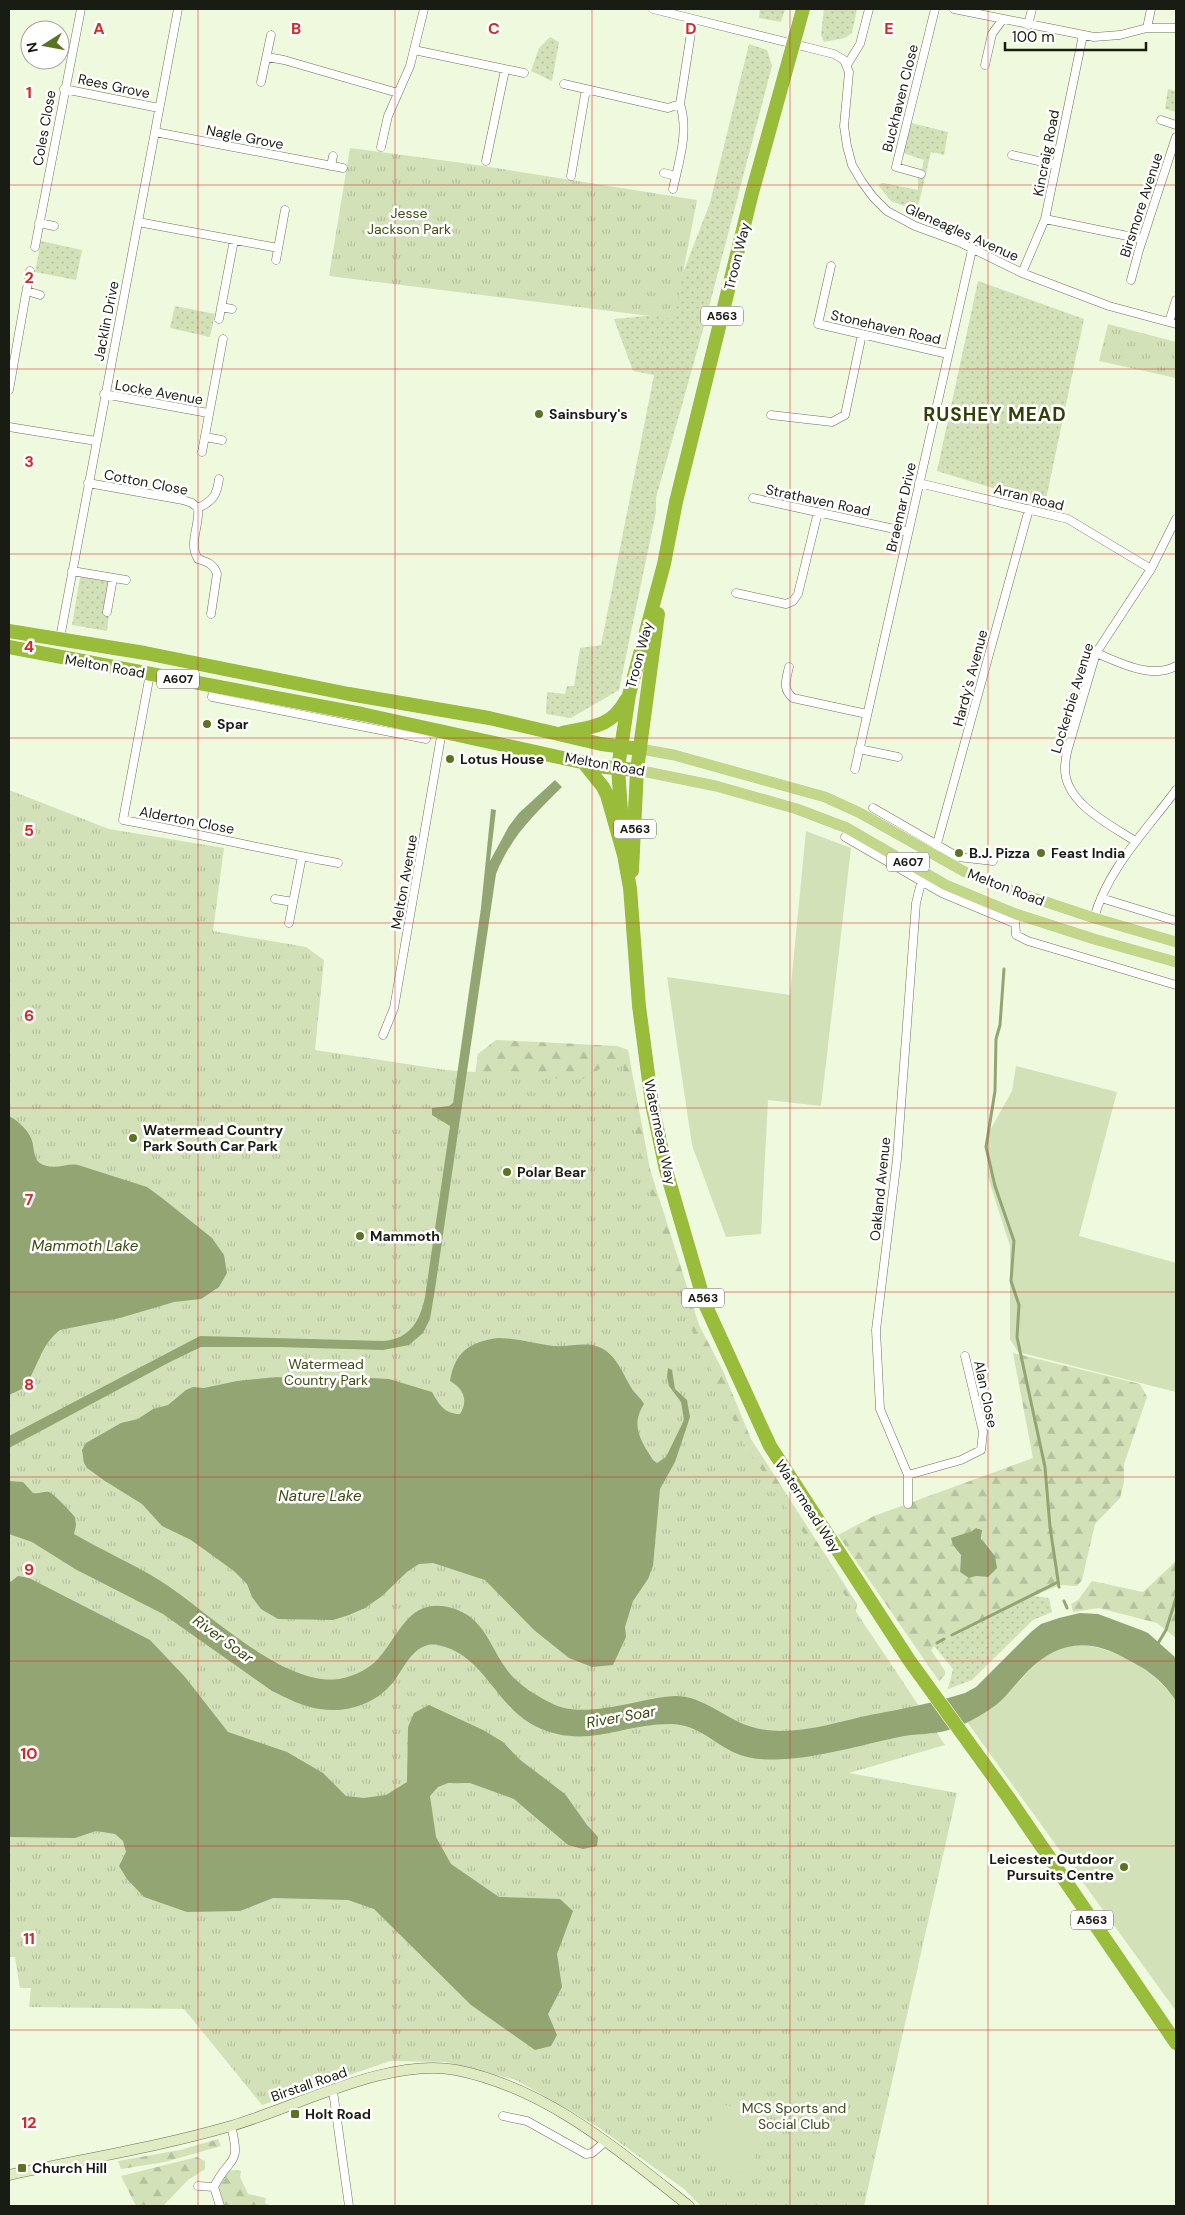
<svg xmlns="http://www.w3.org/2000/svg" width="1185" height="2215" font-family="'DM Sans',sans-serif">
<style>
.grass{fill:url(#grass-dots)}
.forest{fill:url(#forest-firs);fill-rule:evenodd}
.park{fill:url(#park-tufts)}
.garden{fill:#d3e1b8}
.water{fill:#93a572}
.lines{fill:none;stroke-linecap:round;stroke-linejoin:round}
.stream{stroke:#93a572;stroke-width:3}
.street-casing{stroke:#6b735b;stroke-width:9}
.secondary-casing{stroke:#6b735b;stroke-width:11}
.primary-casing{stroke:#fff;stroke-width:12}
.highway-casing{stroke:#fff;stroke-width:15}
.street{stroke:#fff;stroke-width:8}
.secondary{stroke:#e0ebc4;stroke-width:10}
.primary{stroke:#c2d789;stroke-width:11}
.highway{stroke:#99bc3b;stroke-width:14}
.grid{fill:none;stroke:#d62828;stroke-width:1;stroke-opacity:0.55}
.poi-dot{fill:#5d7223;stroke:#fff;stroke-width:2}
.labels{text-anchor:middle;stroke-width:5;stroke-linejoin:round;paint-order:stroke}
.shield{fill:#fff;stroke:#5e6059;stroke-width:1}
.shield-label{font-size:12px;font-weight:bold;fill:#191c12}
.street-label{font-size:14px;fill:#191c12;stroke:#fff}
.park-label{font-size:14px;fill:#3d4d14;stroke:#fff}
.poi-label{font-size:14px;font-weight:bold;fill:#191c12;stroke:#fff;text-anchor:start}
.water-label{font-size:15px;font-style:italic;fill:#39480e;stroke:#fff}
.district-label{font-size:19px;font-weight:bold;letter-spacing:1px;fill:#334108;stroke:#fff}
.grid-label{font-size:16px;text-anchor:middle;font-weight:bold;fill:#d62828;stroke:#fff;stroke-width:5;stroke-linejoin:round;paint-order:stroke}
</style>
<defs>
<pattern id="grass-dots" width="8" height="8" patternUnits="userSpaceOnUse" patternTransform="scale(1.25)"><rect width="8" height="8" fill="#d3e1b8"/><path d="M2 2h.1M6 6h.1" fill="none" stroke="#b5c09d" stroke-width="1.8" stroke-linecap="round"/></pattern>
<pattern id="forest-firs" width="22" height="20" patternUnits="userSpaceOnUse" patternTransform="scale(1.25)"><rect width="22" height="20" fill="#d3e1b8"/><path d="M5 1l3.5 6h-7zM16 11l3.5 6h-7z" fill="#b5c09d"/></pattern>
<pattern id="park-tufts" width="24" height="20" patternUnits="userSpaceOnUse" patternTransform="scale(1.25)"><rect width="24" height="20" fill="#d3e1b8"/><path d="M3 7l-1-3M5 7V3M7 7l1-3M15 17l-1-3M17 17v-4M19 17l1-3" fill="none" stroke="#b5c09d"/></pattern>
</defs>
<rect width="100%" height="100%" fill="#eff9dd"/>
<path class="grass" d="M760,9H785L781,22L759,18Z
M824,9H857L852,33L845,38L824,42L821,35Z
M550,37L559,42L552,81L531,71L539,48Z
M749,44L767,50L772,66L704,326L656,498V512L619,690L571,718L546,714L547,692L565,694L567,686H574L580,648L601,645L654,375L633,371L614,319L667,314L710,203Z
M1168,89L1176,91V112L1165,109Z
M907,122L948,132L944,155L931,152L917,211L891,201L878,185L883,183L918,190V177L925,174H921L924,160L900,152Z
M41,241L82,250L76,280L35,272Z
M978,281L1084,319L1045,504L937,471Z
M175,306L215,314L210,337L170,328Z
M81,572L113,578L107,631L72,625Z
M1033,1596L1049,1598L1052,1612L1033,1620L972,1680L948,1689L953,1669L934,1646Z"/>
<path class="forest" d="M496,1040L617,1046L628,1050L650,1169L699,1325L723,1371L751,1439L857,1604L855,1617L442,1298L478,1054Z
M1013,1353L1140,1384L1147,1397L1124,1464V1482L1120,1498L1095,1524L1082,1580L1077,1586L1060,1585L1033,1596L934,1646L931,1650L945,1671V1675L939,1681L838,1535L874,1516L1033,1458ZM976,1528L982,1530C981,1545 986,1562 988,1577L976,1576L969,1578L960,1572L961,1554L952,1538L972,1531Z
M1176,1561V1638L1157,1623L1099,1608L1073,1612L1071,1604L1078,1600L1092,1581L1143,1592Z
M218,2139L221,2146L165,2162L121,2169L118,2161L180,2150Z
M197,2157L205,2161V2169L188,2180L163,2206H136L121,2176Z
M234,2170L241,2171L240,2177L248,2194L266,2198L265,2203L270,2206H220L217,2181L225,2171Z"/>
<path class="park" d="M350,148L470,164L697,200L674,319L329,276Z
M1108,324L1176,342V378L1099,361Z
M9,790L109,829L224,848L213,931L306,947L324,960L315,1050L446,1070L581,1080L621,1056L643,1171L693,1331L744,1444L945,1745L849,1773L957,1793L864,2206H701L684,2189L598,2127L516,2080L446,2062L390,2061L262,2105L184,2009L29,2007L31,1988H20L15,1957H9Z"/>
<path class="garden" d="M806,831L851,848L821,1106L768,1100L761,1234L726,1237L692,1145L667,977L790,995Z
M1016,1066L1117,1092L1079,1236L1176,1263V1392L1018,1352L1010,1339V1246L988,1177V1134L1012,1091Z
M1083,1645C1120,1650 1155,1670 1176,1701V2011L967,1722C977,1717 987,1711 996,1704C1027,1680 1037,1646 1083,1645Z
M716,2103L765,2114L751,2174L702,2162Z"/>
<path class="water" d="M555,780L562,787C533,816 512,835 496,874L435,1289L430,1319L423,1333L409,1345L383,1350L278,1347H201L170,1362L9,1448V1436L200,1336L383,1341C410,1339 420,1321 425,1297L450,1126L432,1115V1108L449,1106L453,1103L481,908L491,809L496,810L490,861L509,826L519,813Z
M9,1116C17,1120 27,1129 31,1138C36,1150 31,1162 47,1166C57,1169 68,1163 78,1165L147,1187L162,1198L212,1238L224,1255L227,1273L219,1287L201,1299L174,1302L120,1318L60,1330C40,1345 38,1368 24,1388L9,1395Z
M498,1338C518,1338 535,1344 554,1346C568,1347 584,1342 596,1346C615,1351 623,1374 632,1389C636,1395 641,1398 644,1404C630,1426 641,1441 653,1460L657,1463L666,1457L684,1420L681,1402L669,1386L667,1377L668,1368L672,1370L675,1389L687,1400L690,1417L675,1462L660,1489L653,1566L648,1579L633,1601L625,1627L626,1637L613,1665L592,1667L569,1658L534,1630L485,1580L433,1563L419,1564L408,1571L382,1596L365,1608L349,1615L333,1620L278,1619L261,1609L252,1597L247,1584L234,1571L191,1540L162,1526L142,1504L105,1481L87,1468L84,1463L82,1450L86,1443L121,1423L138,1419L153,1409L168,1405L186,1390L193,1387L204,1388L237,1381L277,1377L319,1381L370,1378L389,1379L432,1392C439,1404 444,1414 460,1414C469,1400 463,1388 450,1381C455,1352 469,1342 498,1338Z
M9,1481L23,1482L33,1493C39,1494 44,1491 49,1492C53,1493 71,1512 75,1517L76,1525L74,1534C101,1550 132,1563 159,1580C206,1609 282,1687 339,1679C355,1676 372,1668 382,1654C402,1629 412,1597 452,1608C483,1617 489,1644 505,1667C515,1683 536,1696 553,1704C585,1720 640,1698 674,1696C702,1695 724,1718 749,1726C787,1739 833,1723 870,1715C902,1709 934,1703 965,1693L976,1687L1031,1632L1041,1624L1059,1618L1080,1613L1098,1614L1141,1630L1148,1633L1176,1658V1701C1160,1677 1146,1669 1121,1656C1085,1637 1055,1644 1028,1671C1017,1682 1008,1695 996,1705C981,1716 963,1726 945,1731C932,1734 918,1734 904,1736C857,1745 793,1767 747,1757C718,1750 703,1725 672,1724C621,1723 586,1751 535,1726C495,1706 485,1655 438,1645C411,1640 403,1675 387,1689C369,1706 344,1713 320,1709C303,1707 287,1698 272,1691L163,1614L75,1569L32,1542L9,1534Z
M976,1528L982,1530L981,1539L995,1556L997,1568L988,1577L976,1576L969,1578L960,1572L961,1555L953,1545L951,1538L972,1531Z
M18,1576L29,1578L150,1640L185,1677L228,1732L287,1752L323,1773L346,1796L364,1798L386,1795L407,1782L408,1727L414,1713L429,1705L483,1730L503,1742L519,1759L565,1794L587,1825L598,1837L597,1846L583,1849L568,1845L514,1799L470,1783H448L438,1787L430,1796L436,1837L451,1864L499,1897L560,1899L573,1911L557,1954L562,1987L548,2014L557,2035L551,2046L535,2050L471,2005L374,1909L348,1900L273,1898L240,1911L187,1912L144,1897L127,1879L119,1866L126,1852L123,1841L115,1834L96,1831L75,1838L9,1837V1583Z"/>
<g class="lines">
<path class="stream" d="M1004,969L1000,1025L996,1039L995,1091L986,1147L995,1186L1014,1241L1011,1281L1019,1305L1017,1337L1045,1467L1050,1527L1059,1587
M1064,1601L1067,1608
M952,1635L1058,1582
M937,1643L944,1639
M1157,1645L1166,1630L1176,1598"/>
<defs>
<path id="street" d="M653,9L834,54L844,60L849,72L844,126L847,146L852,165L862,182L873,197L887,211L915,226L959,242L1022,273L1109,306L1176,324
M954,9L1094,37L1120,35L1147,28H1176
M1028,25L1032,9
M1147,28L1151,9
M414,50L524,73
M267,57L284,60L398,93
M847,65L860,44L869,9
M985,65L992,34L1003,19
M261,82L271,35
M564,84L668,108L680,104L693,20
M64,89L159,108
M1161,120L1176,125
M155,132L343,168
M381,147L388,116L410,66L424,9
M1012,155L1056,165
M486,161L505,70
M331,166L333,156
M664,173L676,176
M921,174L896,167L935,9
M571,176L586,89
M673,189C679,161 689,132 680,104
M1045,219L1142,239
M138,222L278,248
M39,223L54,226
M35,247L81,9
M276,260L285,210
M831,266L818,324L948,354
M1022,273L1045,219L1083,35
M1131,280L1139,250L1176,137
M27,291L40,295
M221,307L232,309
M219,319L234,240
M1169,322L1176,300
M9,390L30,271
M104,394L208,413
M771,415L832,422L845,415L862,334
M9,427L96,441
M205,437L222,440
M202,452L223,339
M88,483L183,500L192,503L198,508
M919,483L1068,519L1151,569
M753,498L908,532
M72,571L126,580
M736,593L786,604L793,601L798,594L818,512
M107,612L113,578
M211,614L217,574C214,564 207,562 198,559C188,543 200,526 198,508C213,501 217,495 219,479
M60,638L178,9
M1096,653C1119,662 1151,680 1176,666
M789,667C786,680 782,689 793,698L867,714
M150,674L123,820C195,833 266,850 338,863
M214,686L212,697L426,739
M859,749L898,757
M855,769L972,250
M873,808L958,857L993,861
M845,837L942,893L1014,923
M1135,841C1111,825 1064,803 1065,768C1065,763 1066,757 1067,752L1096,653L1151,569L1176,519
M933,854L938,840L1029,509
M1101,898L1176,921
M275,899L293,902
M1015,918L1016,935L1028,941L1176,985
M1094,918C1108,868 1146,831 1176,790
M289,923L302,856
M383,1035L394,1008L442,731
M908,1475L961,1460L981,1450L983,1432L965,1356
M908,1504V1475L880,1409L876,1330L897,1159L916,903L924,871
M333,2091L349,2206
M503,2116L527,2121L586,2154L592,2153L606,2141
M198,2186L214,2187
M220,2206L214,2187C229,2155 242,2168 231,2126"/>
<path id="secondary" d="M9,2175C83,2159 158,2147 231,2126C297,2107 388,2057 456,2070C547,2088 619,2151 689,2206"/>
<path id="primary" d="M640,749L674,755L825,797L860,813L965,872L1007,889L1094,918L1176,942
M637,770L716,786L797,809L847,828L946,885L1016,914L1094,939L1176,962"/>
<path id="highway" d="M9,631L145,653L349,694L489,718L601,744L640,749
M9,647L362,714L604,767L637,770
M562,733C590,727 611,728 626,700
M583,762L603,787L607,795L624,855L630,888L639,1006L652,1104L666,1170L705,1304L770,1446L909,1660L1008,1797L1176,2043
M622,824L618,768L629,695L664,564L676,502L752,193L803,9
M632,871L637,770L658,614"/>
</defs>
<use href="#street" class="street-casing"/>
<use href="#secondary" class="secondary-casing"/>
<use href="#primary" class="primary-casing"/>
<use href="#highway" class="highway-casing"/>
<use href="#street" class="street"/>
<use href="#secondary" class="secondary"/>
<use href="#primary" class="primary"/>
<use href="#highway" class="highway"/>
</g>
<path class="grid" d="M198,9V2206M395,9V2206M592,9V2206M790,9V2206M988,9V2206M9,185H1176M9,369H1176M9,554H1176M9,738H1176M9,923H1176M9,1108H1176M9,1292H1176M9,1477H1176M9,1661H1176M9,1846H1176M9,2030H1176"/>
<g class="poi-dot">
<circle cx="539" cy="414" r="5"/>
<circle cx="207" cy="724" r="5"/>
<circle cx="450" cy="759" r="5"/>
<circle cx="959" cy="853" r="5"/>
<circle cx="1041" cy="853" r="5"/>
<circle cx="133" cy="1138" r="5"/>
<circle cx="507" cy="1172" r="5"/>
<circle cx="360" cy="1236" r="5"/>
<circle cx="1124" cy="1867" r="5"/>
<rect x="290" y="2109" width="10" height="10" rx="2.5"/>
<rect x="17" y="2163" width="10" height="10" rx="2.5"/>
</g>
<g class="labels">
<g class="shield">
<rect x="701" y="306.5" width="42" height="19" rx="4"/>
<rect x="157" y="669.5" width="42" height="19" rx="4"/>
<rect x="614" y="819.5" width="42" height="19" rx="4"/>
<rect x="887" y="852.5" width="42" height="19" rx="4"/>
<rect x="682" y="1288.5" width="42" height="19" rx="4"/>
<rect x="1071" y="1910.5" width="42" height="19" rx="4"/>
</g>
<g class="shield-label">
<text x="722" y="320">A563</text>
<text x="178" y="683">A607</text>
<text x="635" y="833">A563</text>
<text x="908" y="866">A607</text>
<text x="703" y="1302">A563</text>
<text x="1092" y="1924">A563</text>
</g>
<g class="street-label">
<text transform="translate(114 86) rotate(12)" y="5">Rees Grove</text>
<text transform="translate(900 98) rotate(-76)" y="5">Buckhaven Close</text>
<text transform="translate(44 128) rotate(-80)" y="5">Coles Close</text>
<text transform="translate(245 137) rotate(11)" y="5">Nagle Grove</text>
<text transform="translate(1046 153) rotate(-79)" y="5">Kincraig Road</text>
<text transform="translate(1141 205) rotate(-72)" y="5">Birsmore Avenue</text>
<text transform="translate(962 232) rotate(24)" y="5">Gleneagles Avenue</text>
<text transform="translate(737 256) rotate(-76)" y="5">Troon Way</text>
<text transform="translate(106 321) rotate(-79)" y="5">Jacklin Drive</text>
<text transform="translate(886 327) rotate(13)" y="5">Stonehaven Road</text>
<text transform="translate(159 392) rotate(10)" y="5">Locke Avenue</text>
<text transform="translate(146 482) rotate(11)" y="5">Cotton Close</text>
<text transform="translate(1029 497) rotate(14)" y="5">Arran Road</text>
<text transform="translate(818 500) rotate(12)" y="5">Strathaven Road</text>
<text transform="translate(901 507) rotate(-77)" y="5">Braemar Drive</text>
<text transform="translate(639 655) rotate(-75)" y="5">Troon Way</text>
<text transform="translate(105 666) rotate(10)" y="5">Melton Road</text>
<text transform="translate(970 678) rotate(-75)" y="5">Hardy's Avenue</text>
<text transform="translate(1072 698) rotate(-73)" y="5">Lockerbie Avenue</text>
<text transform="translate(605 764) rotate(10)" y="5">Melton Road</text>
<text transform="translate(187 820) rotate(11)" y="5">Alderton Close</text>
<text transform="translate(404 882) rotate(-80)" y="5">Melton Avenue</text>
<text transform="translate(1006 887) rotate(21)" y="5">Melton Road</text>
<text transform="translate(660 1132) rotate(78)" y="5">Watermead Way</text>
<text transform="translate(880 1189) rotate(-84)" y="5">Oakland Avenue</text>
<text transform="translate(986 1394) rotate(78)" y="5">Alan Close</text>
<text transform="translate(808 1506) rotate(57)" y="5">Watermead Way</text>
<text transform="translate(309 2084) rotate(-19)" y="5">Birstall Road</text>
</g>
<g class="park-label">
<text x="409" y="218">Jesse<tspan x="409" dy="16">Jackson Park</tspan></text>
<text x="326" y="1369">Watermead<tspan x="326" dy="16">Country Park</tspan></text>
<text x="794" y="2113">MCS Sports and<tspan x="794" dy="16">Social Club</tspan></text>
</g>
<g class="poi-label">
<text x="549" y="419">Sainsbury's</text>
<text x="217" y="729">Spar</text>
<text x="460" y="764">Lotus House</text>
<text x="969" y="858">B.J. Pizza</text>
<text x="1051" y="858">Feast India</text>
<text x="143" y="1135">Watermead Country<tspan x="143" dy="16">Park South Car Park</tspan></text>
<text x="517" y="1177">Polar Bear</text>
<text x="370" y="1241">Mammoth</text>
<text x="1114" y="1864" text-anchor="end">Leicester Outdoor<tspan x="1114" dy="16">Pursuits Centre</tspan></text>
<text x="305" y="2119">Holt Road</text>
<text x="32" y="2173">Church Hill</text>
</g>
<g class="water-label">
<text x="85" y="1251">Mammoth Lake</text>
<text x="320" y="1501">Nature Lake</text>
<text transform="translate(223 1639) rotate(36)" y="5">River Soar</text>
<text transform="translate(621 1717) rotate(-10)" y="5">River Soar</text>
</g>
<g class="district-label">
<text x="995" y="421">RUSHEY MEAD</text>
</g>
</g>
<g class="grid-label">
<text x="99" y="34">A</text>
<text x="296" y="34">B</text>
<text x="494" y="34">C</text>
<text x="691" y="34">D</text>
<text x="889" y="34">E</text>
<text x="29" y="98">1</text>
<text x="29" y="283">2</text>
<text x="29" y="467">3</text>
<text x="29" y="652">4</text>
<text x="29" y="836">5</text>
<text x="29" y="1021">6</text>
<text x="29" y="1205">7</text>
<text x="29" y="1390">8</text>
<text x="29" y="1575">9</text>
<text x="29" y="1759">10</text>
<text x="29" y="1944">11</text>
<text x="29" y="2128">12</text>
</g>
<rect width="1185" height="2215" fill="none" stroke="#191c12" stroke-width="20"/>
<g transform="translate(45 45) rotate(259)"><circle r="24" fill="#ffffff" stroke="#a3a4a0"/>
<path d="M0-4L9 19L0 12L-9 19Z" fill="#5d7223"/>
<text y="-8" font-size="14" font-weight="bold" text-anchor="middle" fill="#191c12">N</text>
</g>
<path d="M1005 42v8h141v-8" fill="none" stroke="#191c12" stroke-width="2.5"/>
<text x="1012" y="42" font-size="15" fill="#191c12" stroke="#ffffff" stroke-width="4" paint-order="stroke">100 m</text>
</svg>
